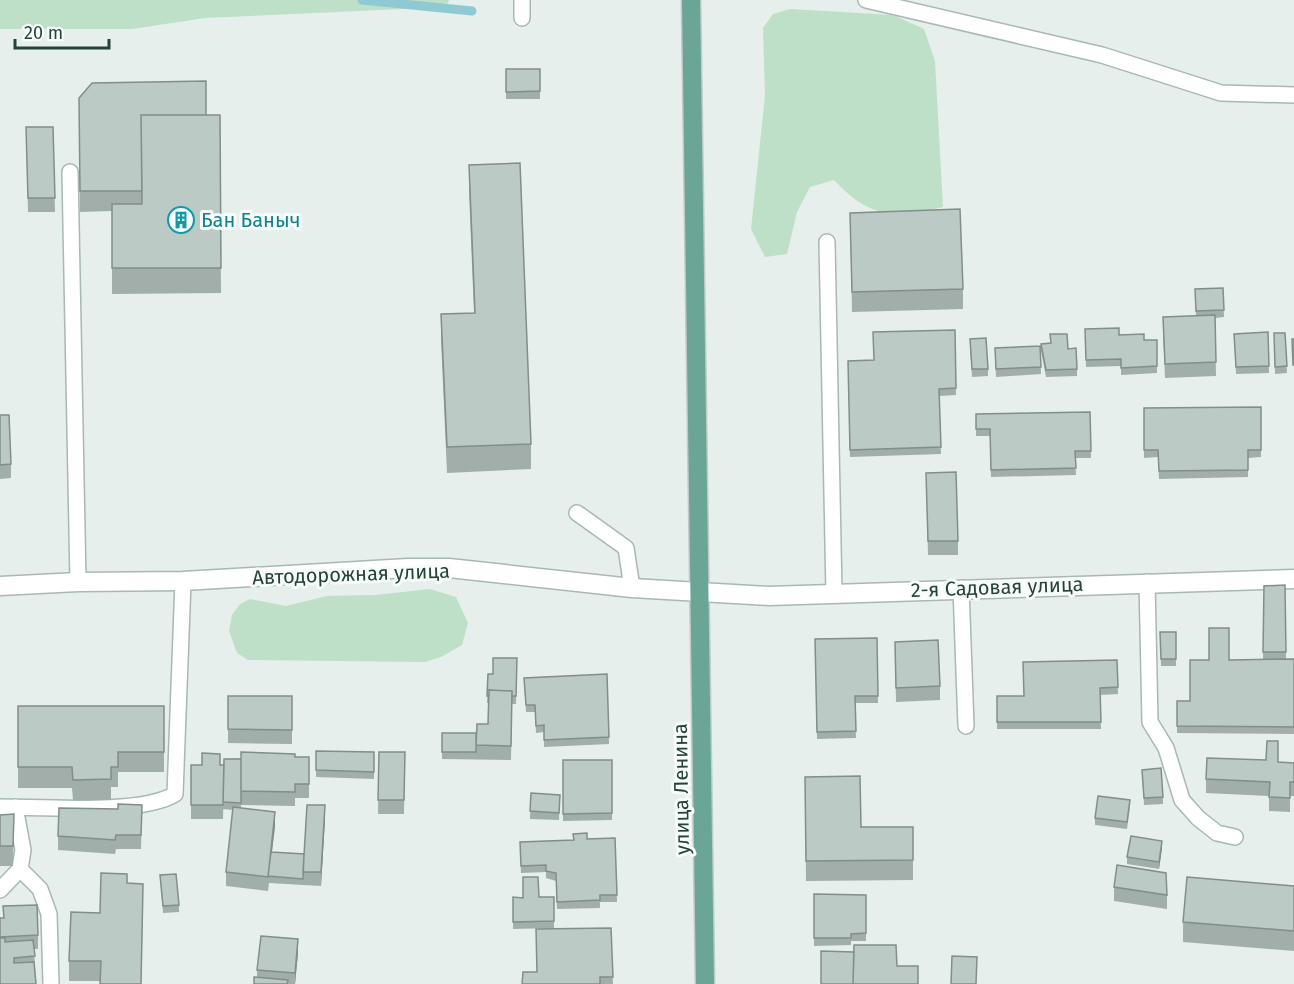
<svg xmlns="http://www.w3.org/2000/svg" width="1294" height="984" font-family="'Fira Sans',sans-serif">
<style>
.green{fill:#bfe0c8}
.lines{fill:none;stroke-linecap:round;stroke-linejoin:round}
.stream{stroke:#8ec9d4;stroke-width:9}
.service-casing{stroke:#a8b8b2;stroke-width:18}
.minor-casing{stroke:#a8b8b2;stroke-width:21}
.primary-casing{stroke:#c2cac8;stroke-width:21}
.service{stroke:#fff;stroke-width:15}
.minor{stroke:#fff;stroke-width:18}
.primary{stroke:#6aa596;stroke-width:18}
.wall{fill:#a1aea9}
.shaded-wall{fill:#838d89}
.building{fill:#bbcac4;stroke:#838d89;stroke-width:1.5}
.labels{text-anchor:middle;stroke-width:6;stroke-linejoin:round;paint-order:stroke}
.culture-label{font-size:20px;fill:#0d838f;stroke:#f7fbf9;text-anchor:start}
.street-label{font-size:20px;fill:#24423a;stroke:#f7fbf9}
</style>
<rect width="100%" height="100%" fill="#e6efeb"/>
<path class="green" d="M0,0H449L446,7L205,18L132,29H0Z
M790,9L893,15L924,29L935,61L943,207C893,218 871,219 834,180L810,187L797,212L787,254L765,257L751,229L765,96L763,28L773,14Z
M430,589L456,597L468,623L462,645L441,657L425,662L248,660L237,653L229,631L232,615L240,604L250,599L286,606L327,596L375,595Z"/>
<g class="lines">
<path class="stream" d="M362,0L472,11"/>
<defs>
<path id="service" d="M866,0L1102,55L1221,93L1294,95
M522,18V0
M70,172L78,582
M827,242L834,594
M577,513L626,548L632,588
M1147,582L1150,722L1166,748L1182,800L1198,818L1217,833L1235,837
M961,588L966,726
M0,807C42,807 142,815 175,794L183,581
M20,869L40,889L49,914L51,984
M0,890L20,869L23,850L15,807"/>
<path id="minor" d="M0,586L78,582L183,581L408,568H449L632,588L769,596L1294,579"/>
<path id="primary" d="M691,0L705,984"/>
</defs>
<use href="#service" class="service-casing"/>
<use href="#minor" class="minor-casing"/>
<use href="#primary" class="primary-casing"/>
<use href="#service" class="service"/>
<use href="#minor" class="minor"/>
<use href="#primary" class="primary"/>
</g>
<path class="wall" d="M506,69H540V99H506Z
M79,98L206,115H220L221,293L112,294V211L80,212Z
M26,127H53L55,212H28Z
M469,165L531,444V469L447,473L441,340V314L474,313L469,191Z
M850,213L963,289V309L852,312Z
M1223,288L1224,317L1215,318L1216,376L1165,378L1163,331L1196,316L1195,289Z
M1085,329L1119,335L1144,340H1157V373L1121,375V366L1086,367Z
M955,330L956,395L939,396L941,454L850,457L848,361L874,360Z
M1268,332L1269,373L1236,374L1234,334Z
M1274,333H1285L1287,373L1275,374Z
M1041,344L1068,349L1077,369V376L1046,377L1041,351Z
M970,346L988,369V376L972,377Z
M1040,346L1041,374L996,377L995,355Z
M1261,407V457L1248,458V477L1159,479L1158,457L1144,458V408Z
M1090,412L1091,458H1075L1076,475L991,477L990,436H976V414Z
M0,415L11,464V478L0,479Z
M926,473L958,541V555H928Z
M1285,585L1286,659H1294V734L1177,733V701H1190L1229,660H1263L1264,586Z
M1160,632H1176V666H1161Z
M877,638L878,703H855L856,738L817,739L815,639Z
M895,642L940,686V700L896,702Z
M517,658L516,704H512L511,760L442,759V733H476L488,724L489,703H487L488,674H493Z
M1117,660L1118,694L1100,695L1101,729H997V696H1024Z
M607,674L609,744L544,747V732L536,733L535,712H526L524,678Z
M228,696H292V744L228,743Z
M18,706H164V772H118V787H111V800H73L72,788H18Z
M316,751L374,752V779L316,777Z
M379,752H405L404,814H378Z
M295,757H309V798H295V806L241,805V808L275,826L272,852L304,854L325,819L321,886L269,883L268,891L226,886V872L233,810L223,809L224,759Z
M563,760H612V820L563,821Z
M1278,762L1294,763V796H1290V812L1269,811V796L1206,793V779Z
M191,765H224L223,819H191Z
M1142,770L1163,797V804L1144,805Z
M805,777L861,827H913V880L806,881Z
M531,793L560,795L559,820L530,819Z
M1130,807L1127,829L1095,825V818Z
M14,814L13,866H0V815Z
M142,819L141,849H116L115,854L58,850V836Z
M573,834L587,839L615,838L617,902H600V908L557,909L556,881L546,878V872L521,873L520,842L573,840Z
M1162,848L1159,869L1127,864V857Z
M160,875L179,905V912L163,913Z
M127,883L143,904L141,984H100V981H69V961L100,913Z
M1294,886V951L1183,942V922Z
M1114,887L1167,895V909L1114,901Z
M814,894L866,895V941H851V945L814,946Z
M513,897H554V928L513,929Z
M0,918L38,935V949H34L36,984H0Z
M611,928L613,984H522L537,972Z
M298,953L295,984H254L257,977V970Z"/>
<path class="shaded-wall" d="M325,805V819L321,886V872Z
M275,812V826L269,876H268V891V877Z
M1162,841V848L1159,869V862Z
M298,939V953L295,984V973Z"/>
<path class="building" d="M506,69H540V91L506,92Z
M206,81V115H141L142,191H80L79,98L92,83Z
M141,115H220L221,268H112V204H142Z
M26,127H53L55,198H28Z
M520,163L531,444L447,447L441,314L475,313L469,165Z
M960,209L963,289L852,292L850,213Z
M1223,288L1224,310L1196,311L1195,289Z
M1215,315L1216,362L1165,364L1163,317Z
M1119,328V335L1144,334V340H1157V366L1121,368V359L1086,360L1085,329Z
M955,330L956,388L939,389L941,447L850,450L848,361L874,360L873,332Z
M1268,332L1269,366L1236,367L1234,334Z
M1274,333H1285L1287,366L1275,367Z
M1050,334H1067L1068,349L1076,348L1077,369L1046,370L1041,344L1051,343Z
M986,338L988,369H972L970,339Z
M1292,339H1294V365H1293Z
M1040,346L1041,367L996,369L995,348Z
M1261,407V450H1248V470L1159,471L1158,450H1144V408Z
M1090,412L1091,451H1075L1076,468L991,470L990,429H976V414Z
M0,415H9L11,464L0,465Z
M956,472L958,541H928L926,473Z
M1285,585L1286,652H1263L1264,586Z
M1209,628H1229V660L1294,659V727L1177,726V701H1190V660H1209Z
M1160,632H1176V659H1161Z
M877,638L878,696H855L856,731L817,732L815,639Z
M938,640L940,686L896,688L895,642Z
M493,658H517L516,696H512V691L489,690V696H487L488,674H493Z
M1117,660L1118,687L1100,688L1101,722H997V696H1024L1023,662Z
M607,674L609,737L544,740V725L536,726L535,705H526L524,678Z
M489,690L512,691L511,746L476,745L477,724H488Z
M228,696H292V730L228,729Z
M18,706H164V752H118V767H111V779L73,780L72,767H18Z
M442,733H476V752H442Z
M1267,741H1278V762L1294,763V782H1290V798L1269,797L1270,782L1206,779L1207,758L1266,760Z
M316,751L374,752V772L316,770Z
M241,752L295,754V757H309V784H295V792L241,791Z
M379,752H405L404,800H378Z
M202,753L220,754V765H224L223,805H191V765H202Z
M224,759H241V803L223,802Z
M563,760H612V813L563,814Z
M1161,768L1163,797L1144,798L1142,770Z
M860,776L861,827H913V860L806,861L805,777Z
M531,793L560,795L559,813L530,811Z
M1098,796L1130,800L1127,822L1095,818Z
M118,804L142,805L141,835H116L115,840L58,836L59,808L118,809Z
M307,805H325L321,872H303Z
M233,807L275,812L268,877L226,872Z
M14,814L13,846H0V815Z
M587,833V839L615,838L617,895H600V900L557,902L556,873L546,871V865L521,866L520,842L574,840L573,834Z
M1131,836L1162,841L1159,862L1127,857Z
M271,852L304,854L303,879L268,876Z
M1117,865L1166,873L1167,895L1114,887Z
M101,873L127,874V883L143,884L141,984H100L101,961H69L71,912L100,913Z
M176,874L179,905L163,906L160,875Z
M523,877H538L539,897H554V921L513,922V897L523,898Z
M1187,877L1294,886V931L1183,922Z
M814,894L866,895V933L851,934V938H814Z
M37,905L38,935L0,937V918H4L3,906Z
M611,928L613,977H600V984H522L523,972H537L536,929Z
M261,936L298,939L295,973L257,970Z
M0,938H5V942L33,940L35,956L14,958V963L34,962L36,984H0Z
M854,945H896L897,966H918V984H853Z
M821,951L854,952L853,984H821Z
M952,956L977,957L976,984H951Z
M254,977L288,980L287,984H254Z"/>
<defs>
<symbol id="building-ring" viewBox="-11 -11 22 22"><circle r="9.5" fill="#f7fbf9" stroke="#0f9aa8" stroke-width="1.5"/><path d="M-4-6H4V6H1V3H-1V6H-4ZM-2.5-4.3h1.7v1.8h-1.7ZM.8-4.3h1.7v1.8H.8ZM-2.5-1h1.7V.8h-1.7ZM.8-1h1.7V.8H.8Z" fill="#0f9aa8"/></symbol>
</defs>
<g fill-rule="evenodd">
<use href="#building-ring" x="166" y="205" width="30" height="30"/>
</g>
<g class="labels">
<g class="culture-label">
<text x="201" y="227">Бан Баныч</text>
</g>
<g class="street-label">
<text transform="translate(351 574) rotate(-2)" y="7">Автодорожная улица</text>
<text transform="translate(997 587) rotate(-2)" y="7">2-я Садовая улица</text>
<text transform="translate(681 789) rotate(-91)" y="7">улица Ленина</text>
</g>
</g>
<path d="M15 39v9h94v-9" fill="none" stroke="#24423a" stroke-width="3"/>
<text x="24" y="39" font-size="18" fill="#24423a" stroke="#f7fbf9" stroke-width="4.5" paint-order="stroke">20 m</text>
</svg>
